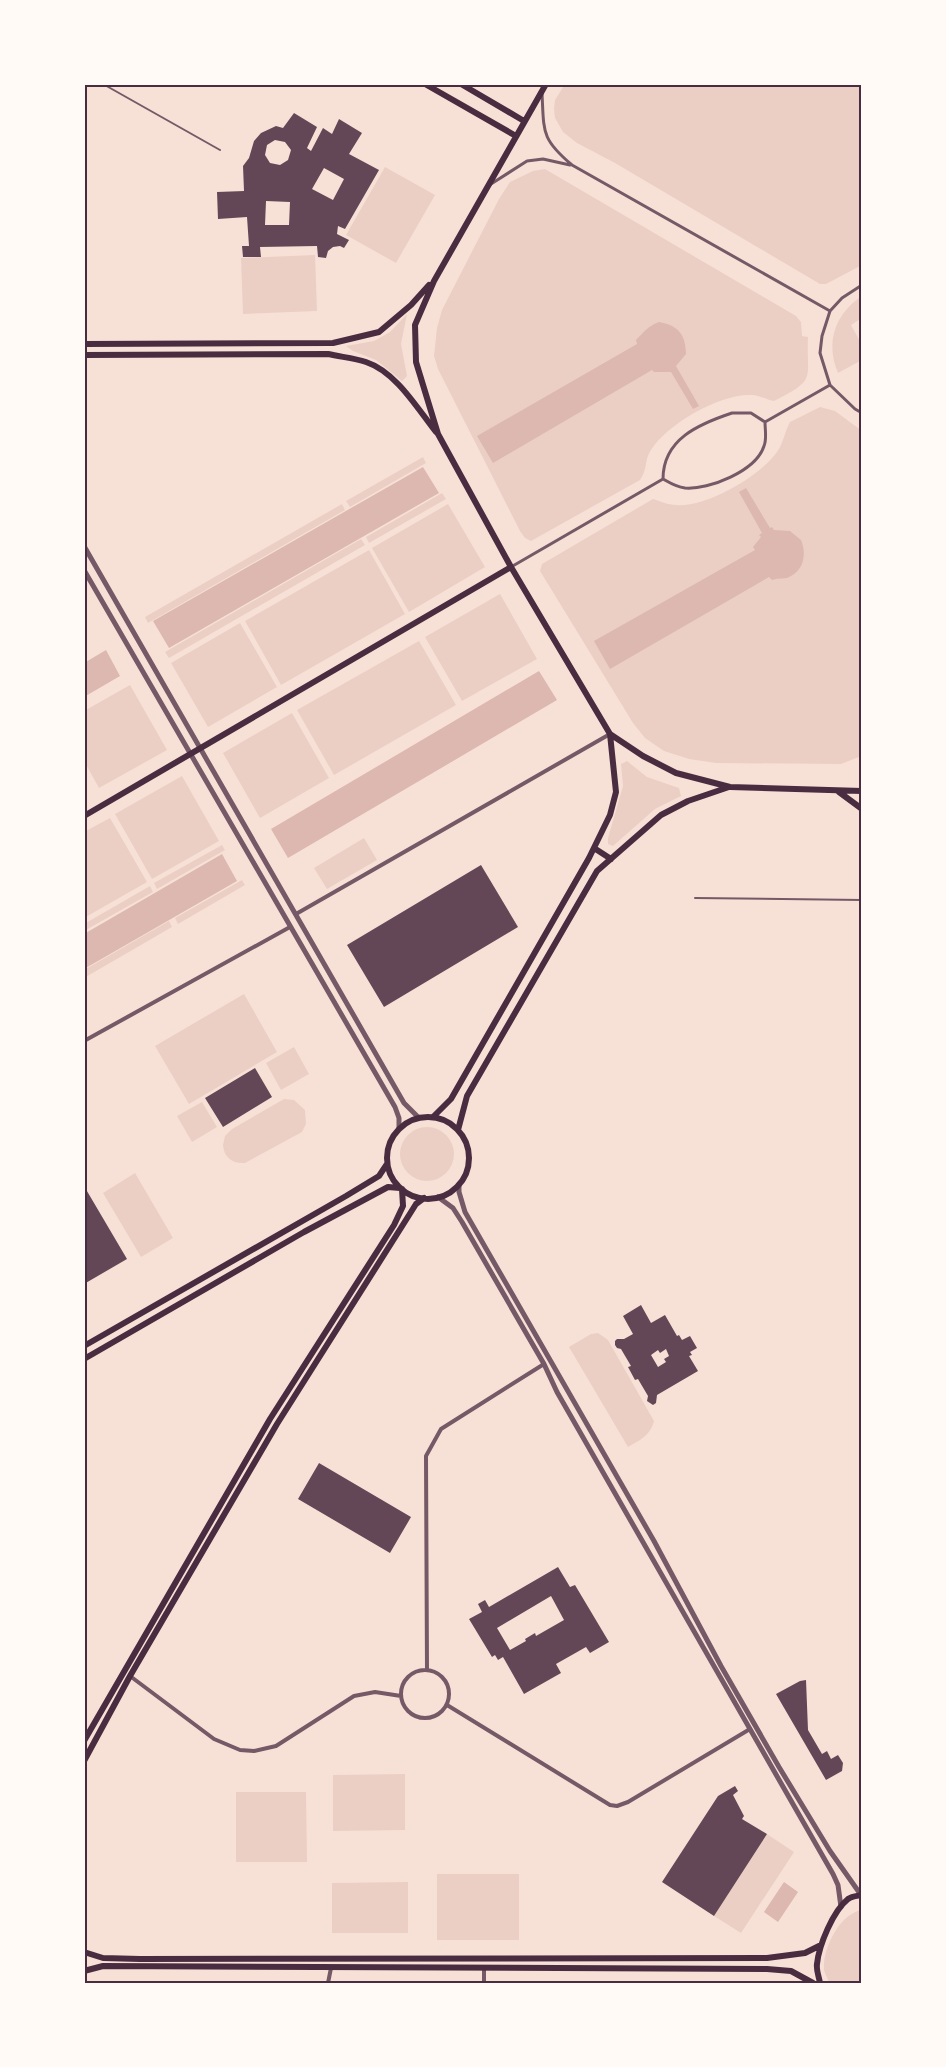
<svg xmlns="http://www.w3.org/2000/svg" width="946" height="2067" font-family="'Alegreya Sans',sans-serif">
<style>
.green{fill:#ebcfc5}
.water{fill:#dcb8b0}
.building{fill:#644757;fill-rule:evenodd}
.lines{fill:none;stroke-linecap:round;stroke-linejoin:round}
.service{stroke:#755966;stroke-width:2}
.pedestrian{stroke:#755966;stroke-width:3}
.minor{stroke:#755966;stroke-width:4}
.tertiary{stroke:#755966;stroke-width:5}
.secondary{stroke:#4a2c40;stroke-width:6}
.neatline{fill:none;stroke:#4a2c40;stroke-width:2}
</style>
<rect width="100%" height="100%" fill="#f7e1d7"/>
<path class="green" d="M565,84H862V265L826,284H820L615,163L577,143L563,132L555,118L554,109L555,100Z
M385,167L435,195L396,263L346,235Z
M545,169L796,316L801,322L802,336L808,337C806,380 818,379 774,401C767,400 759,395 752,395C721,393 667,424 651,450C644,460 648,469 640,480L531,541L525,538L520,531L438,369L434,356L437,328L442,310L499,199L510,182L533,171Z
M315,255L317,311L243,314L241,258Z
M859,298L862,304V318L851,325L862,345V360L838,373C826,345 833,317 859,298Z
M407,314L401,344L407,376L402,381L376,360L353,351L346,346L374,341L390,332Z
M820,407L835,411L862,431V750L859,757L841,764L716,763L689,759L664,751L645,738L633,723L540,571L542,564L653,499C660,501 668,505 676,505C706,508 760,476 777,452C783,444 785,431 790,422Z
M423,457L426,463L350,507L346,501Z
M442,493L446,499L369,543L366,537Z
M342,504L345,510L148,623L145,617Z
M448,504L485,567L409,612L372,548Z
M361,539L365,545L169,658L165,652Z
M369,550L405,614L281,685L245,621Z
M500,594L537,659L462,701L425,637Z
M240,623L277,687L208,727L171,663Z
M419,641L456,705L334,775L297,710Z
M130,685L167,750L99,788L84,761V711Z
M292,713L329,778L260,818L223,753Z
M627,761L647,777L679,788L681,796L655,809L613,846L608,844V838L623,786L621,764Z
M182,776L219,841L152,879L115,814Z
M110,818L147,882L84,918V832Z
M364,838L377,860L327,889L314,868Z
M222,845L225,850L157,889L154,883Z
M242,880L245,885L178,924L175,918Z
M150,886L153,892L84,931V924Z
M169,921L172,927L84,978V970Z
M244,994L277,1052L189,1104L155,1046Z
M294,1047L309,1074L281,1090L266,1063Z
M284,1099L294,1100L305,1110L306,1124L302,1132L245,1163C233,1164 224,1158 223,1145L225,1136L232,1129Z
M202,1102L217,1127L192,1142L177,1116Z
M400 1154a27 27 0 1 1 54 0a27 27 0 1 1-54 0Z
M135,1173L173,1238L141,1257L103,1193Z
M598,1333L608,1340L654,1421C650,1436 640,1440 628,1447L569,1347L591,1334Z
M405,1774V1830L333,1831V1775Z
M236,1792H306L307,1862H236Z
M767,1834L794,1852L741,1933L714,1916Z
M437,1874H519V1940H437Z
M408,1882V1933H332V1883Z
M862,1910V1983H829C828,1979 825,1974 824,1970C822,1949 840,1913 862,1910Z"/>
<path class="water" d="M659,322C678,325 686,335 686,354L676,366L699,406L693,409L671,372H654L652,370L493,463L477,436L637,344L636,340C644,332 648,326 659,322Z
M423,467L439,493L169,648L153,621Z
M746,488L770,528L772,527L774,530L790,531L801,540C807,554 804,572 787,578C781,579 777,578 772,580L769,577L610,669L594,641L755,550L753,547L761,537L759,535L762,533L739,492Z
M106,650L120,676L84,697V663Z
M539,671L557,700L288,858L271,829Z
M222,854L237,881L84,969V934Z
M784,1882L798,1892L778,1922L764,1912Z"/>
<path class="building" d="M294,113L317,127L307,148L311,151L323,128L332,134L339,119L362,133L349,154L379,170L345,229L338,226L337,234L349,240L344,248L340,246L333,247L328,251L326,258L318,257L317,246L260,247L261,257H243L242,246H249L247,217L218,219L217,192L244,191L243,166L249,158L254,141L261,133L276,126L283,128ZM275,140L285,142L291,150L288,160L280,165L270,163L265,155L267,145ZM324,168L344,179L333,200L312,189ZM266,201L290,202L289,225H265Z
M481,865L518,927L384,1007L347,945Z
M255,1068L272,1097L223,1127L205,1098Z
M84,1186L127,1259L84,1284Z
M641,1305L651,1323L665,1315L677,1336L679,1335L682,1340L690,1336L697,1348L690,1352L692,1355L689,1356L698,1371L657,1395L656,1403L653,1405L647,1401L648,1396L638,1379L635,1380L628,1367L631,1366L621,1349L617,1348L615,1345V1341L617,1339H624L633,1334L623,1316ZM666,1349L669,1356L664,1359L666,1362L658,1367L651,1355L658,1350L660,1353Z
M319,1463L411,1517L390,1553L298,1499Z
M558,1567L570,1587L575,1585L609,1642L590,1653L586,1647L556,1664L561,1673L524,1694L503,1657L498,1660L495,1655L492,1657L469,1619L482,1612L478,1604L485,1600L489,1607ZM551,1596L564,1620L536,1636L535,1633L525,1639L526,1641L510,1650L497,1628Z
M806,1680L808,1730L822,1754L827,1751L831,1759L838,1755L843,1763L842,1771L826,1780L776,1694L800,1681Z
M735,1786L738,1791L733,1795L744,1816L742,1819L767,1834L714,1916L662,1882L718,1796Z"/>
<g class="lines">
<path class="service" d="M103,84L220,150
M695,898L862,900"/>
<path class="pedestrian" d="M542,93C544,132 541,139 572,165L830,311
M491,184L527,161L543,159L570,165
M862,285L842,298L830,311L822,336L820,353L830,385L855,409L862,413
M732,413H751L765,422C765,430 767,439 764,446C756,471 709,490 685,488C676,487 670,483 663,479C663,439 699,424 732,413Z
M765,422L830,385
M511,567L663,479"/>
<path class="minor" d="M296,914L610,734
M84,1041L290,927
M427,1669L426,1456L441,1429L544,1364
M401 1694a24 24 0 1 1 48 0a24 24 0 1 1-48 0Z
M130,1676L214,1739L240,1750L254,1751L276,1746L354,1696L375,1692L401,1696
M447,1705L610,1805L617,1806L628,1802L750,1729
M484,1968V1983
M328,1983L331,1968"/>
<path class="tertiary" d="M84,546L404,1103L419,1118
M84,570L395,1107L399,1118V1129
M459,1184V1192L465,1212L654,1541L721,1666L779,1767L830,1851L861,1895
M438,1197L453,1208L462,1222L544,1364L557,1392L833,1874L838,1885L841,1907"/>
<path class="secondary" d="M425,84L516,136
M461,84L524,121
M546,84L434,281L415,325L416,362L438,434L511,567L610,734L643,756L676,773L730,787L862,791
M84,344L333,343L379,332L411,305L429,285
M84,355L328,354C341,357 354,358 366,362C396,372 417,408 436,432
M839,792L862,809
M84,816L511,567
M594,848L611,859
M433,1117L451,1099L589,858L610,815L616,792L610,734
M387 1158a41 41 0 1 1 82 0a41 41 0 1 1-82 0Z
M458,1130L467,1096L597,871L661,815L688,801L729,787
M84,1346L346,1196L379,1176L387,1164
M84,1359L304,1232L388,1187L400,1188
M84,1741L270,1419L394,1225L403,1206L402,1189
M84,1761L130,1676L277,1424L411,1212L416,1204L424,1198
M84,1952L103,1958L140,1959L767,1958L805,1953L821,1945
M84,1971L103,1966L767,1969L791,1971L813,1983
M820,1983C819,1977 816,1970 817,1964C819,1945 833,1911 848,1899C852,1896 857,1896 862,1895"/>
</g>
<rect width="946" height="2067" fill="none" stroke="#fffaf5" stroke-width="171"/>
<rect x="86" y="86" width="774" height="1896" class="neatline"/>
</svg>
